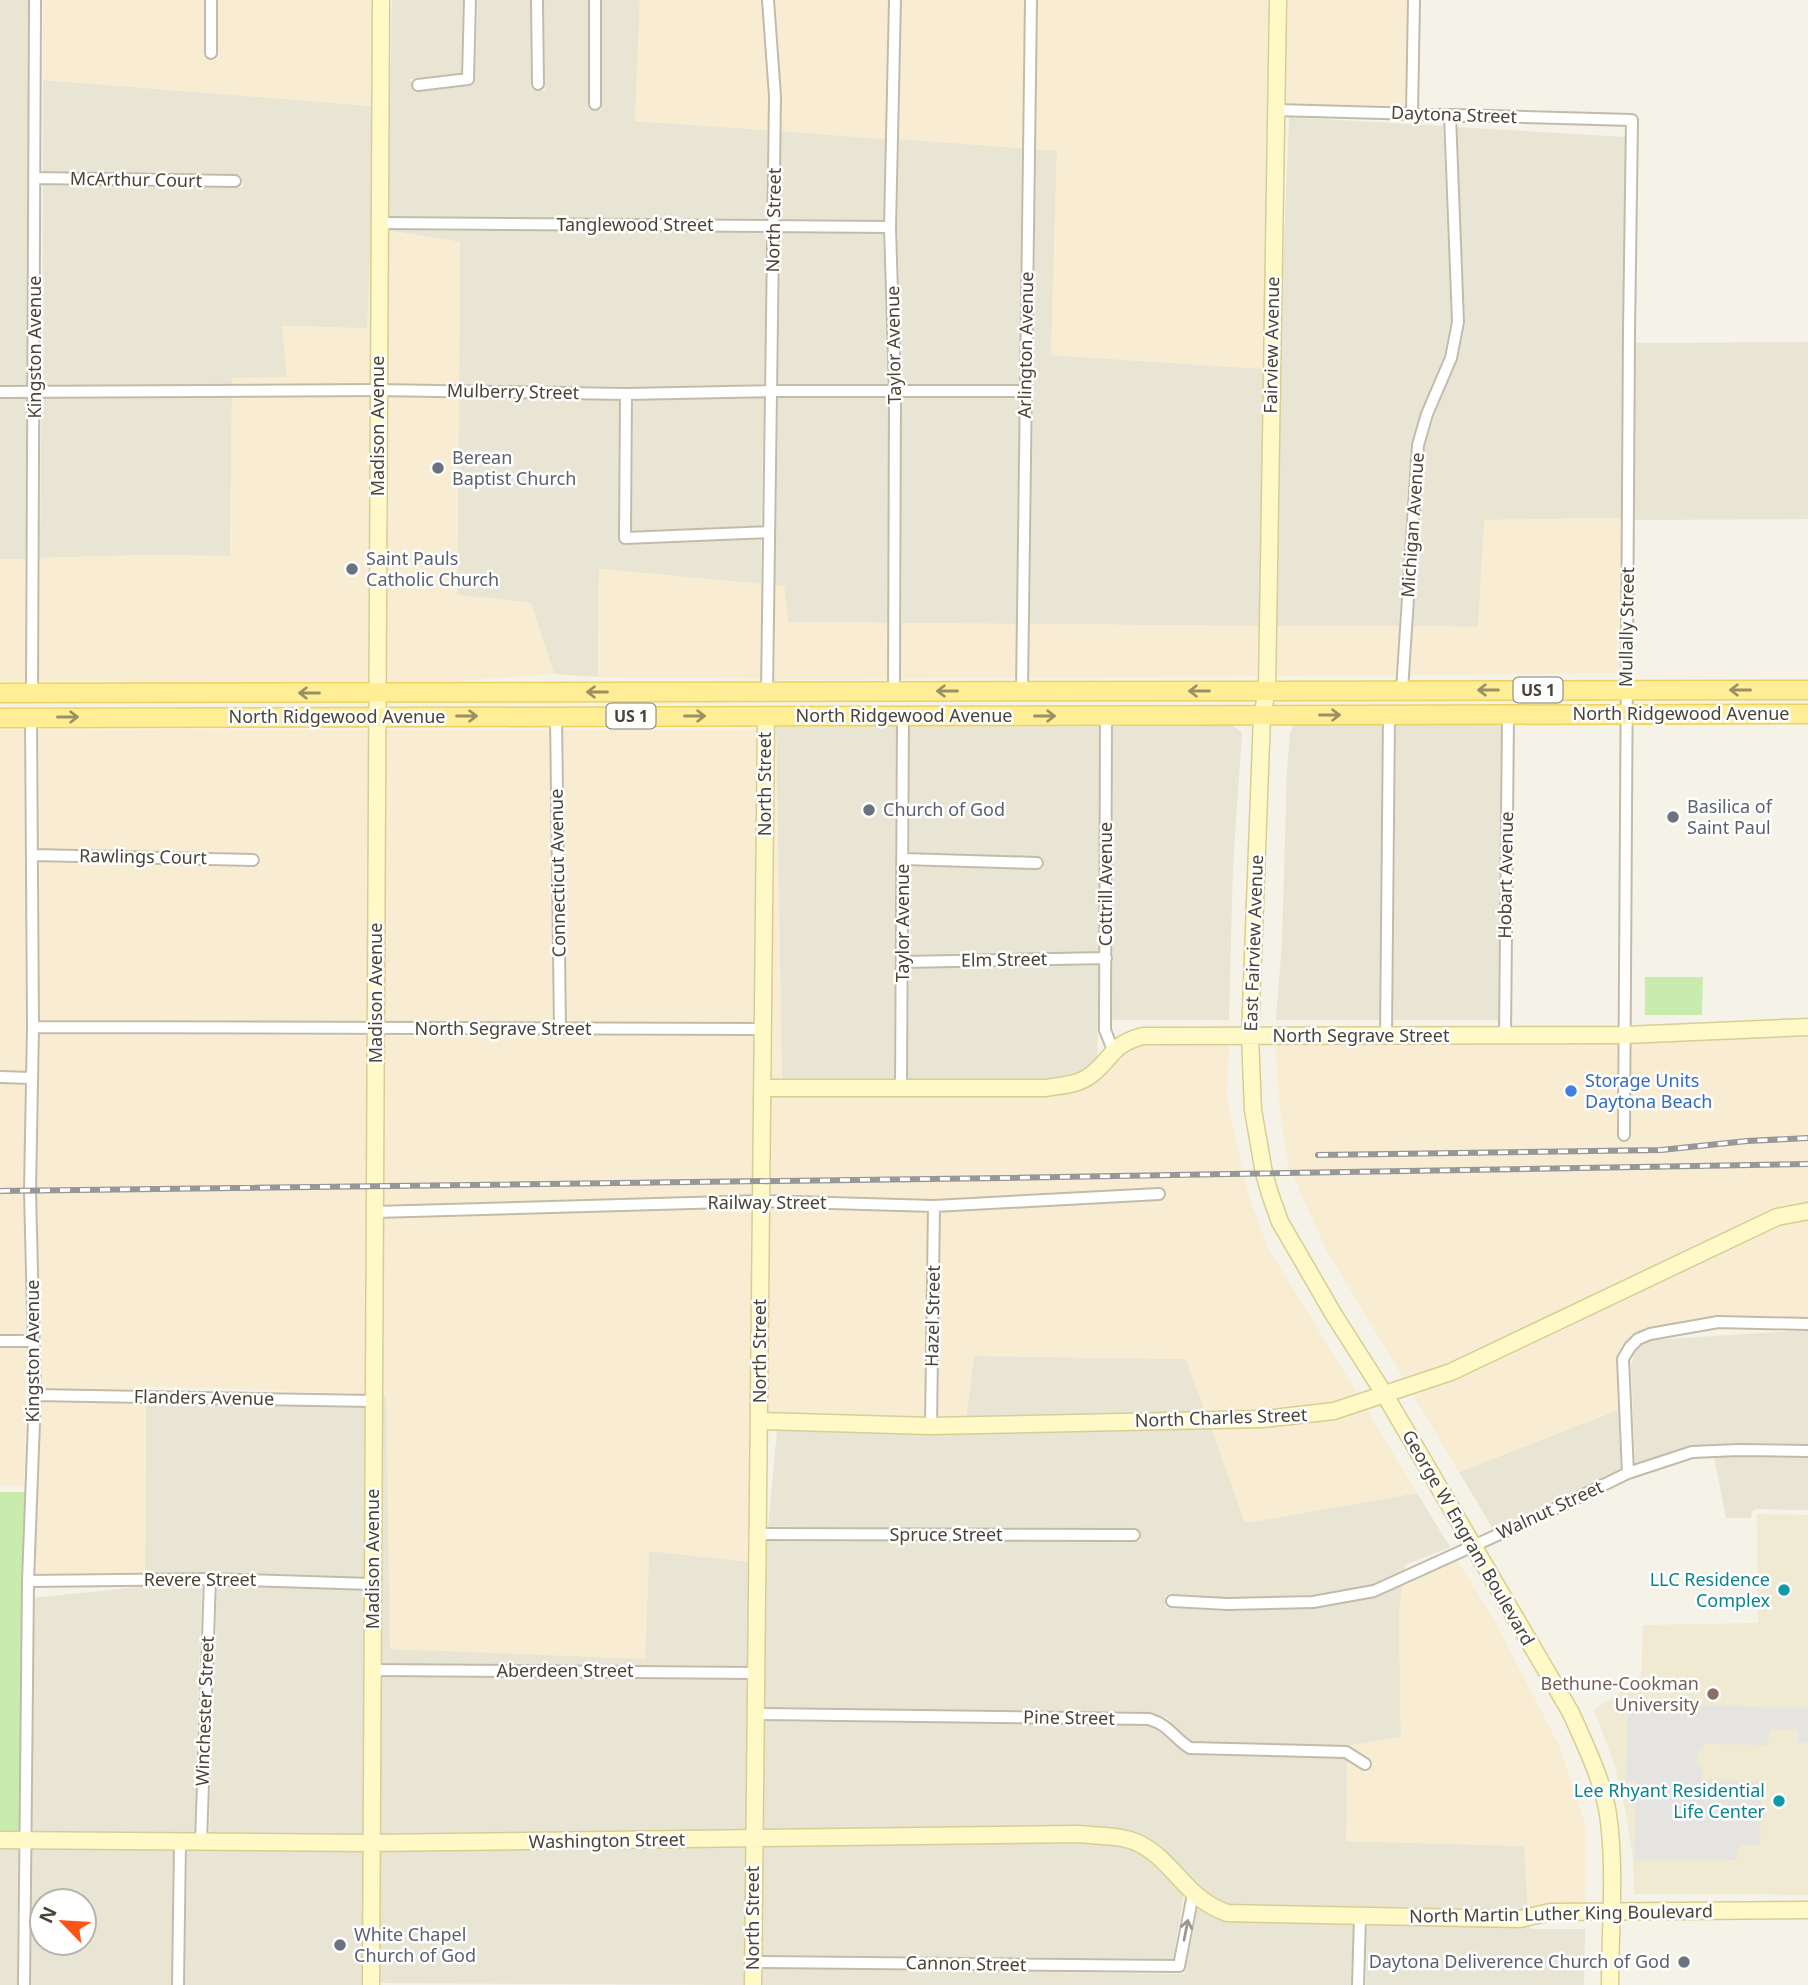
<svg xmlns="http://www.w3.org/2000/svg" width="1808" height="1985" font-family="'Noto Sans',sans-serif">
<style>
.residential{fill:#e9e5d5;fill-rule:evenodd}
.commercial{fill:#f8ecd2}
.education{fill:#efead1}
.green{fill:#c8ecae}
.parking{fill:#e6e4e0}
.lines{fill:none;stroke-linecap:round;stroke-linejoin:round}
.street-casing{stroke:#c1bca9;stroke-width:14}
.secondary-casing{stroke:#d8ce94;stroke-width:19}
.primary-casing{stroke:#ecd25f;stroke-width:21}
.street{stroke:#fff;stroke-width:10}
.secondary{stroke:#fff8c7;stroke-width:16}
.primary{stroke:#ffee96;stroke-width:18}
.rail-casing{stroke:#979797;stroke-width:6}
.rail{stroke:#fff;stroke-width:3.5;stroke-dasharray:10;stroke-linecap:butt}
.oneway{stroke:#9b9061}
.oneway2{stroke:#9b9890}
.worship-dot{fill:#6b7280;stroke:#fff;stroke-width:2.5}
.shop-dot{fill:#3f7fe0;stroke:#fff;stroke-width:2.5}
.culture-dot{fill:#0f9aa8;stroke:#fff;stroke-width:2.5}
.education-dot{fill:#8d6e63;stroke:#fff;stroke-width:2.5}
.labels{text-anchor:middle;stroke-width:5;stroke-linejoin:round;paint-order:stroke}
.shield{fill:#fff;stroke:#807c72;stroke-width:2}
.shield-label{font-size:16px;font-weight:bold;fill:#494436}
.street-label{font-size:18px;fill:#494436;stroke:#fff}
.worship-label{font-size:18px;fill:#5b616d;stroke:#fff;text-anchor:start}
.shop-label{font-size:18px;fill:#366cbe;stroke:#fff;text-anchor:start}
.culture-label{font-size:18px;fill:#0d838f;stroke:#fff;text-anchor:end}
.education-label{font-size:18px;fill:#785e54;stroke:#fff;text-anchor:end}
</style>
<rect width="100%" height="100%" fill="#f5f2e8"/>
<path class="residential" d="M0,0H28V385H0Z
M392,0H463L461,73L410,79L414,92L470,86L475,80L478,0H530L531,89L545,91L544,0H588V109L601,111L602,0H640L635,121L767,130V219L386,217L387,107L390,106Z
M43,80L373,106L372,229L368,329L282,326L287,378H232V385H42L43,185L243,187L241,175L43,172Z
M1289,117L1443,126L1451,321L1444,356L1421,411L1411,444L1399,626H1275L1279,370Z
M1457,127L1625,137L1621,518L1485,520L1478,627L1413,626L1425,446L1434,417L1457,361L1465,324Z
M781,131L885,139L883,220L781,219Z
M899,139L1022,148L1019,385H902L897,227Z
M1036,149L1057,150L1051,355L1265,369L1261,626L1030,624Z
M386,230L767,232L764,385L626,387L459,385L460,242Z
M781,232L883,233L888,384H778Z
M1808,342V519L1628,520L1629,343Z
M778,397H888V623L788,622L784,587L775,585Z
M902,397L1019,398L1016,624L902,623Z
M27,398L26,559H0V399Z
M41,398H232L230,556L147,555L40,558Z
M459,398L619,400L618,537L626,544L761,539V584L599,569L598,677L554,674L531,603L457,595Z
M764,398L761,526L632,531L633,400Z
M1382,721L1379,1020H1276L1282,941L1287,770L1290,734L1294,722Z
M1396,721H1501L1498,1020H1393Z
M1230,723L1242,733L1233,865L1229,1020H1112L1113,724Z
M1099,724V952L910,955V866L1044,869L1043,857L910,853V726Z
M896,726L894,1083L782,1082L776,727Z
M1099,965L1097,1058L1086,1070L1067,1078L1043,1082L908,1083L909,968Z
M1808,1330V1444L1737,1443L1689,1446L1635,1464L1631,1366L1635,1351L1643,1344L1652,1340Z
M974,1356L1186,1359L1206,1414L966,1419Z
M381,1396L386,1397L645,1658L649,1551L751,1562L750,1666L380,1664Z
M146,1403L366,1407L365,1577L203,1572L145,1573Z
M1618,1410L1621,1469L1493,1529L1459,1472Z
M1211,1427L1245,1523L1417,1493L1450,1547L1405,1565L1404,1570L1372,1585L1311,1595L1227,1598L1165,1595L1166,1608L1228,1611L1314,1608L1376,1597L1402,1586L1399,1615L1401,1737L1347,1746L1192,1742L1180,1734L1168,1718L1149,1712L764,1708L767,1541H1141L1139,1529L768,1528L777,1431Z
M1739,1456L1808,1457V1510L1756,1509L1752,1511L1751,1518H1726L1714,1457Z
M202,1585L194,1836L32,1834L34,1598L145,1586Z
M217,1585L365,1590L363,1836H209Z
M380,1677L750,1679L747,1833L377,1836Z
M764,1721L1149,1725L1161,1729L1171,1743L1190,1755L1344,1758L1347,1760V1841L1525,1846L1528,1910L1518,1912L1228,1906L1213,1901L1137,1836L761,1833Z
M1079,1841L1108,1843L1134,1848L1153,1860L1184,1894L1173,1959L760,1955L761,1846Z
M0,1846H18L17,1985H0Z
M32,1846L173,1848L171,1985H31ZM42,1901H84V1943H42Z
M747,1846L746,1985L378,1983L377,1849Z
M187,1849H363L364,1985H185Z
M1198,1906L1228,1919L1353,1924L1351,1985H760V1968L1184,1974Z
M1529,1923L1530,1929H1585L1584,1985H1366L1367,1924Z"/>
<path class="commercial" d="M43,0H204V58L217,60L218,0H374L373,106L43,80Z
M640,0H761L768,96L767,130L635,121Z
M775,0H888L885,139L781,131L782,97Z
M902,0H1024L1022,148L899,139Z
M1038,0H1271L1265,369L1051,355L1057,151L1036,149Z
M1285,0H1407L1405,107L1283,104Z
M371,229V384L232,385V378L287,377L282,326L367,328Z
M386,231L460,242L459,385L386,384Z
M371,397L370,681H39L40,558L147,555L230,556L232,398Z
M385,397L459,398L457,595L531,603L554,674L454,681H385Z
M1621,518L1620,673L1410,675L1413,626L1478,627L1484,520Z
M0,559H26L25,681H0Z
M599,569L761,584L760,679L598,677Z
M775,585L784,586L788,622L888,623L887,679L775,680Z
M902,623L1016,624L1015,678L901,679Z
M1030,624L1261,626L1260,676L1029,678Z
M1275,626H1399L1396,675L1274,676Z
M0,730H24L25,1072L0,1071Z
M39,730H370L369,1023L40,1021V862L260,866L259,854L40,849Z
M384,730H549L553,1023H383Z
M563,730H759L756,1022L567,1023Z
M773,730H776L782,1082H770Z
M40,1034L369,1036L367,1394L147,1386L146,1391L42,1389L37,1192Z
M1808,1034V1204L1447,1366L1405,1381L1325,1248L1288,1164L1280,1111L1275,1043L1618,1042L1617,1140L1631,1142L1632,1041Z
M756,1035L751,1562L649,1551L645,1659L390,1649L386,1397L381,1396L383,1036Z
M1145,1042L1229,1043L1227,1099L1248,1193L1267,1246L1359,1396L1332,1405L1300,1410L1206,1414L1186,1359L974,1356L966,1419L938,1420L941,1201L928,1199L924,1420L766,1415L769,1095L907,1096L1097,1084V1078L1122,1053Z
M0,1084H25L23,1190L26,1335H0Z
M1808,1217V1317L1717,1316L1648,1327L1633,1334L1623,1344L1616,1358L1618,1410L1459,1472L1412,1393L1780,1223Z
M0,1347L27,1348L24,1486H0Z
M41,1402L146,1403L145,1573L35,1574Z
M1366,1408L1417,1493L1245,1523L1211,1427L1304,1423L1336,1417Z
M1457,1560L1493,1618L1560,1747L1585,1825V1904L1528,1910L1524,1846L1346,1841L1347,1760L1367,1773L1374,1763L1346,1746L1401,1737L1399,1615L1402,1586Z"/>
<path class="education" d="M1757,1514L1808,1515V1895L1634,1894L1633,1857L1626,1814L1615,1766L1594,1710L1641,1678L1643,1625L1758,1623Z"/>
<path class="green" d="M1645,977H1703L1702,1015H1645Z
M0,1492H31L25,1840H0Z"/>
<path class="parking" d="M1628,1704L1808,1708V1743H1798V1729H1769L1768,1745L1704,1744L1703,1750L1697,1751L1696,1764L1702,1765V1780L1762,1781L1760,1845H1738L1737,1860L1634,1859L1636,1782L1626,1781Z"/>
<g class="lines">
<defs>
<path id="street" d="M537,0L538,84
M211,53V0
M418,85L468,79L470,0
M595,104V0
M1276,110L1632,120L1629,332L1624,1135
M1412,113L1414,0
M36,178L235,181
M379,223L890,227
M0,392L378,390L626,394L771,391H1026
M626,394L625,538L768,532
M1402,690L1418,445L1427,414L1451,358L1458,322L1450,115
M767,691L775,96L768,0
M894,691L895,391L890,227L895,0
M1022,691L1031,0
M32,693L35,0
M556,716L560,1029
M1106,716L1105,1030L1113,1050
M33,855L253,860
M903,859L1037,863
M902,962L1106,958
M33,1027L763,1029
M1386,1035L1389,715
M1505,1036L1508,714
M0,1077L32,1078
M901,1089L903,715
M375,1212L761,1201L934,1206L1159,1194
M0,1341H34
M35,1395L373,1401
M931,1426L934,1206
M1628,1473L1623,1359L1630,1347L1638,1339L1650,1334L1718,1322L1808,1324
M758,1534L1134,1535
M28,1581L210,1579L372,1584
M1172,1601L1227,1604L1313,1602L1374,1591L1548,1512L1628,1473L1692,1452L1738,1450L1808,1451
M373,1670L757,1673
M757,1714L1149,1719C1171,1726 1171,1736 1190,1748L1346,1752L1365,1764
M201,1842L210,1579
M753,1962L1179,1966L1193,1894
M24,1985L28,1581L35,1395L30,1191L33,1027L31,717
M178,1985L180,1842
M1358,1985L1360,1917"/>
<path id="secondary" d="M1278,0L1267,690L1262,716L1250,1036L1253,1110L1264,1173L1270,1194L1280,1222L1334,1315L1385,1395L1571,1713C1585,1745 1602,1778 1608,1814C1616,1870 1610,1929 1610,1985
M763,1088H1044C1060,1086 1078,1085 1091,1075C1114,1057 1110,1045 1143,1036L1625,1035L1808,1027
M759,1421L931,1426L1263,1419L1334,1411L1451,1372L1777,1217L1808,1211
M0,1840L370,1843L1078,1834C1097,1836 1120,1835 1138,1843C1175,1861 1183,1897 1227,1913L1520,1919L1550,1912L1808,1910
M371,1985L381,0
M753,1985L766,716"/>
<path id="primary" d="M0,693L1808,690
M0,718L1808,714"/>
</defs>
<use href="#street" class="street-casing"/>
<use href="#secondary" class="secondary-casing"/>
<use href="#primary" class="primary-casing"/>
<use href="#street" class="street"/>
<use href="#secondary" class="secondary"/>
<use href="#primary" class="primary"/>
<defs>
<path id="rail" d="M1318,1155L1661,1150L1747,1141L1808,1138
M0,1191L1004,1178L1808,1164"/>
</defs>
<use href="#rail" class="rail-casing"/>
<use href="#rail" class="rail"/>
</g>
<defs><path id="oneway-shaft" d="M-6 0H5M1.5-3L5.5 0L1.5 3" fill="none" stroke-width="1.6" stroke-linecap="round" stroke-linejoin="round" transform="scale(1.75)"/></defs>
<g class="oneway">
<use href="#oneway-shaft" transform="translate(1488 690) rotate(180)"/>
<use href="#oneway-shaft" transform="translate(1740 690) rotate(-180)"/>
<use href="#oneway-shaft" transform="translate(947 691) rotate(180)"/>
<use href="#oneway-shaft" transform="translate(1199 691) rotate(180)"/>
<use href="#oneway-shaft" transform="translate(597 692) rotate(180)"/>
<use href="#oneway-shaft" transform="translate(309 693) rotate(-180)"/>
<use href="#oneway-shaft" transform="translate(1330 715)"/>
<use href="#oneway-shaft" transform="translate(467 716)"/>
<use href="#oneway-shaft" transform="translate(695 716)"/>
<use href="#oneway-shaft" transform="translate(1045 716)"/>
<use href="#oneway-shaft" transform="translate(68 717)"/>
</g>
<use class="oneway2" href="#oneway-shaft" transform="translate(1186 1930) rotate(-79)"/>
<g class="worship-dot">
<circle cx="438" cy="468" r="7"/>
<circle cx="352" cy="569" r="7"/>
<circle cx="869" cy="810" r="7"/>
<circle cx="1673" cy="817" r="7"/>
<circle cx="340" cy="1945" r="7"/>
<circle cx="1684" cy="1962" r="7"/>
</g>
<circle class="shop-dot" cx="1571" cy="1091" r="7"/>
<g class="culture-dot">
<circle cx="1784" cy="1590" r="7"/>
<circle cx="1779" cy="1801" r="7"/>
</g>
<circle class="education-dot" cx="1713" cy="1694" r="7"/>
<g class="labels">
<g class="shield">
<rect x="1513.5" y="677.5" width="49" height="25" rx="5"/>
<rect x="606.5" y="703.5" width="49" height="25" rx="5"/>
</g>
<g class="shield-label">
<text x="1538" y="696">US 1</text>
<text x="631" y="722">US 1</text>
</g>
<g class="street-label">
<text transform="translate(1454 115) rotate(2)" y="6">Daytona Street</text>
<text transform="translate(136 180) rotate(1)" y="6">McArthur Court</text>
<text transform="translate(774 220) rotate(-89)" y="6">North Street</text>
<text x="635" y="231">Tanglewood Street</text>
<text transform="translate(894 345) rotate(-91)" y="6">Taylor Avenue</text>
<text transform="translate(1026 345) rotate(-89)" y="6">Arlington Avenue</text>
<text transform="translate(1272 345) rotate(-89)" y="6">Fairview Avenue</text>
<text transform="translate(35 347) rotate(-90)" y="6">Kingston Avenue</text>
<text transform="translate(513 392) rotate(1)" y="6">Mulberry Street</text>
<text transform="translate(378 426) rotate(-90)" y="6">Madison Avenue</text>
<text transform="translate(1413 525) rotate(-86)" y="6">Michigan Avenue</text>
<text transform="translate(1627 627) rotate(-89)" y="6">Mullally Street</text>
<text x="1681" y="720">North Ridgewood Avenue</text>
<text x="904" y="722">North Ridgewood Avenue</text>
<text x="337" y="723">North Ridgewood Avenue</text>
<text transform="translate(765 784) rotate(-90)" y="6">North Street</text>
<text transform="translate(143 857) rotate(1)" y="6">Rawlings Court</text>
<text transform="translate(558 873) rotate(-91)" y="6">Connecticut Avenue</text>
<text transform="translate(1506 875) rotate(-89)" y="6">Hobart Avenue</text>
<text transform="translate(1106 884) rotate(-90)" y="6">Cottrill Avenue</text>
<text transform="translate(903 923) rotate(-90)" y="6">Taylor Avenue</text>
<text transform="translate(1254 943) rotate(-88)" y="6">East Fairview Avenue</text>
<text transform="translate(1004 960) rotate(-1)" y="6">Elm Street</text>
<text transform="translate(376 993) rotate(-90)" y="6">Madison Avenue</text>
<text x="503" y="1035">North Segrave Street</text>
<text x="1361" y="1042">North Segrave Street</text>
<text x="767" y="1209">Railway Street</text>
<text transform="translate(933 1316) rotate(-89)" y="6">Hazel Street</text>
<text transform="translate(33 1351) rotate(-90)" y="6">Kingston Avenue</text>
<text transform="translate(760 1351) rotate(-90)" y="6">North Street</text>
<text transform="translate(204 1398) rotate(1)" y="6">Flanders Avenue</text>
<text transform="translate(1221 1418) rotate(-2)" y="6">North Charles Street</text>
<text transform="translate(1550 1510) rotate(-25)" y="6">Walnut Street</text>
<text x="946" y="1541">Spruce Street</text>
<text transform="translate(1468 1538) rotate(60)" y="6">George W Engram Boulevard</text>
<text transform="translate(373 1559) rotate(-90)" y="6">Madison Avenue</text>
<text x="200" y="1586">Revere Street</text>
<text x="565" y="1677">Aberdeen Street</text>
<text transform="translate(205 1711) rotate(-88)" y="6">Winchester Street</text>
<text transform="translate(1069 1718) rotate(1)" y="6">Pine Street</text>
<text transform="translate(607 1841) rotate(-1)" y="6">Washington Street</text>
<text transform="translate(1561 1914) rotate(-1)" y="6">North Martin Luther King Boulevard</text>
<text transform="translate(753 1918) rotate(-90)" y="6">North Street</text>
<text transform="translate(966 1964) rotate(1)" y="6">Cannon Street</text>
</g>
<g class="worship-label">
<text x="452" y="464">Berean<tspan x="452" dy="21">Baptist Church</tspan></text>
<text x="366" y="565">Saint Pauls<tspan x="366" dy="21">Catholic Church</tspan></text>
<text x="1687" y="813">Basilica of<tspan x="1687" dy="21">Saint Paul</tspan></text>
<text x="883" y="816">Church of God</text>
<text x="354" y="1941">White Chapel<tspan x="354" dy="21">Church of God</tspan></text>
<text x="1670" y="1968" text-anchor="end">Daytona Deliverence Church of God</text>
</g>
<g class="shop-label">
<text x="1585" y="1087">Storage Units<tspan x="1585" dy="21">Daytona Beach</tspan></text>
</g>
<g class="culture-label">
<text x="1770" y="1586">LLC Residence<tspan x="1770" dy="21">Complex</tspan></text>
<text x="1765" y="1797">Lee Rhyant Residential<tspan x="1765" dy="21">Life Center</tspan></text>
</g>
<g class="education-label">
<text x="1699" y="1690">Bethune-Cookman<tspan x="1699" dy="21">University</tspan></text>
</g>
</g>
<g transform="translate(63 1922) rotate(295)"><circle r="33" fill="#ffffff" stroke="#b6b4af" stroke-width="2"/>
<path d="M0-5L12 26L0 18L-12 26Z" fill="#ff5314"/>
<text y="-10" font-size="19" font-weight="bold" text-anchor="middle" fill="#494436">N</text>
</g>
</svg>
